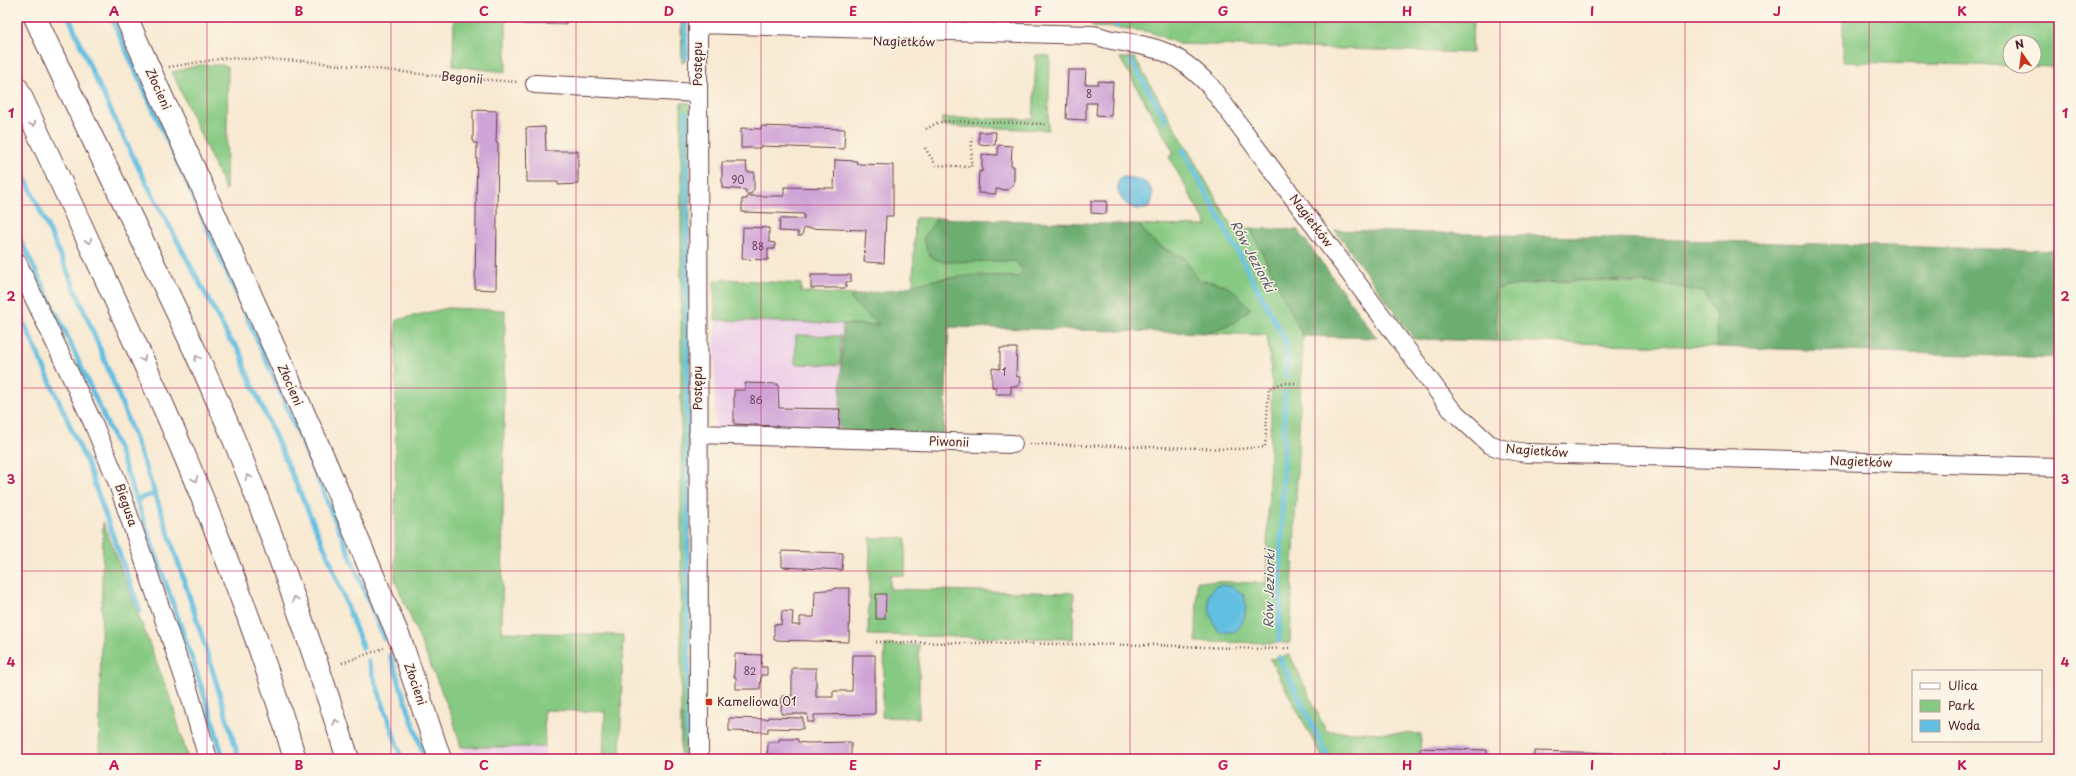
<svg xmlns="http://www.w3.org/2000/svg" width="2076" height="776" font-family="'Playpen Sans',sans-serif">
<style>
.built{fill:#edd0e9}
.green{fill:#86c982;stroke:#687456;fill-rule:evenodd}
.forest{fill:#6cad70;stroke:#5b664e}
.water{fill:#63bfe1;stroke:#566f86}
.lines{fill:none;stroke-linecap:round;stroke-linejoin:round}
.stream{stroke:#63bfe1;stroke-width:5}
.building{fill:#cfa4d7}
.street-casing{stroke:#643d44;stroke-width:20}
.secondary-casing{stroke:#643d44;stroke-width:24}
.highway-casing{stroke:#643d44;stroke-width:24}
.path{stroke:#643d44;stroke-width:2.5;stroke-dasharray:1 3;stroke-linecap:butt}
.street{stroke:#fff;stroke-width:18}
.secondary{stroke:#fff;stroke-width:22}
.highway{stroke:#fff;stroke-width:22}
.oneway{stroke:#ae9aa0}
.grid{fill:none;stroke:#c2185b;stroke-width:1;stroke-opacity:0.55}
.poi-dot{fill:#c8321e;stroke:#fcf5e5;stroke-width:1.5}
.labels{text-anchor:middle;stroke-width:3;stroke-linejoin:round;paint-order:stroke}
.number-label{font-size:10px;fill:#6b4056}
.street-label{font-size:12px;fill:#4a1f2b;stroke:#fcf5e5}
.poi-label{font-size:12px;fill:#4a1f2b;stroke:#fcf5e5;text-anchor:start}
.water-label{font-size:13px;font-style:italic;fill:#53576b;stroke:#fcf5e5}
.neatline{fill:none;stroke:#c2185b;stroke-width:1.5}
.grid-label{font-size:13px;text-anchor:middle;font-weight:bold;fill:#c2185b}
</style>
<rect width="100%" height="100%" fill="#fcf5e5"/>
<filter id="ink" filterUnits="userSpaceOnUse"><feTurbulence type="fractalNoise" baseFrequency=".025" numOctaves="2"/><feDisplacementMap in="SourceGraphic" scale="8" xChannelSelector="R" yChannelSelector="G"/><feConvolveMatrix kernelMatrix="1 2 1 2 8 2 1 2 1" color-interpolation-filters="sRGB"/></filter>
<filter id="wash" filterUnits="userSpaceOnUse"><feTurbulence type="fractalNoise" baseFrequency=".012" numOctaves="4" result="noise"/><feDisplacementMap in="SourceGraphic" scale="16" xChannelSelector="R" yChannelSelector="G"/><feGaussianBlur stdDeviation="0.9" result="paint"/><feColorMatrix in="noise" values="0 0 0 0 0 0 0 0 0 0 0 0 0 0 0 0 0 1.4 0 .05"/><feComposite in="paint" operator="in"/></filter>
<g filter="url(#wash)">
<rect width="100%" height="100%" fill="#f8e9d2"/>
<path class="built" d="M715,320L843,324L839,432L715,428Z
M461,747H545V759H464Z"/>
<path class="green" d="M454,17H506V72L453,66Z
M1092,17H1473L1472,53L1179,44L1150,32L1120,28L1092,27Z
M1843,17H2059V67L1843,62ZM2010,42H2034V66H2010Z
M1036,55L1050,56L1048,130L942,126V118L1033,119Z
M1120,58H1135L1233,228H1250L1303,336L1290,643L1196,642L1197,581L1266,583L1272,380L1267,335L1208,333L1235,322L1250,308C1232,287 1226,283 1198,280L1185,258L1165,249L1150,239L1139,225L1207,226L1169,157L1174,153Z
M200,65H223L228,67L226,191L172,72Z
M681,103H690V718L681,717Z
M915,218H937L923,239L998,261H1015L1024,271L1017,277C981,275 947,275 913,285Z
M726,279L801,284V292L856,295L850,298L880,325L715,320L714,281Z
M1592,280L1680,286L1704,293L1716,316L1717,347L1497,341L1495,289L1514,285Z
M447,308L505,310L502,632L623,635L620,759H603L605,712L544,710L545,747H461L453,719L395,580L396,320Z
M796,335L841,336L840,365L795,364Z
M103,522L172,703L188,759H99Z
M870,538H906L905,576L890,575V589L1074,593L1073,639L868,635Z
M885,645H919V718L882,717Z
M1290,655L1326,731L1421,734L1420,759H1323L1270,659Z"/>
<path class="forest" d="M687,21L688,58L682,64L681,22Z
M937,218L1139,225L1150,239L1165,249L1185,258L1198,280C1227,283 1232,287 1250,309L1235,322L1208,333L949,327L944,436L839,432L843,324L879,325L854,304L850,298L856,295L899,289L933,280L975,275L1017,277L1023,271L1015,261L943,262L930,257L923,239Z
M1250,228L1298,230L1377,338L1303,336Z
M1335,230L2059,251V358L1717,347L1716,316L1704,293C1647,276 1553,277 1495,289L1497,341L1414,339Z
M681,717L690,718V754H680Z"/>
<path class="water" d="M1121,177C1141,177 1159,184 1150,207C1132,217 1109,194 1121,177Z
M1222,585L1233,587L1244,595C1247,609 1246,622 1235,632H1220C1213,625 1206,606 1209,595C1209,593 1213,589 1214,587Z"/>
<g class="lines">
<path class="stream" d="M69,17L92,71L138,167L230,340C238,347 244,355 244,366L329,558L363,648
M111,17C205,223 300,429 384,639
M685,17L686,58
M1117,26V17
M1131,61L1166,120
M686,113L688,742
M1183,150L1286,342V377
M17,160C57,246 96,334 129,423C171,533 206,646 239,759
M17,233L63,327L119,450L187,644L212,718L223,759
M17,307L88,466L140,611
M137,499L155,494
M1279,641L1285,392
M390,655L425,759
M1279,657L1329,759
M368,661L402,759"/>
</g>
<g id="blocks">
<path class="building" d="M525,17H566V24H525Z
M1068,70H1086L1085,84H1098V81L1113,82L1111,116L1096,115L1097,103H1086V120L1066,119Z
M473,110L497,111L496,143H498L496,290L475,289L477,143H473Z
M761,126L845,129L844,149L761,146L760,148H741V128L761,129Z
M545,127L546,151H578V184L558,185V182H527L526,128Z
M979,132H996L995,145L979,144Z
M998,145L1012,146L1011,166H1014V183L1008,190L996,189V194L978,193L979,171L982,172V154L998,155Z
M835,160L857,161V164L893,165V216H886L884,263L864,262L866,230L804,228L802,236H798V232L779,231L780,219H804V214L742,212V199H747V196H784V187L834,188Z
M722,162H746L747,172H754V189L751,194H746V190L722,188Z
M1091,201H1107L1106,214L1091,213Z
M743,227L769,228V242L775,243V249H768V260L742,259Z
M811,275H851V282H846V288H811Z
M1000,348H1017L1016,376L1020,377L1019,386H1011V394H995L996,387H992V368L1000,369Z
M745,383L778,384L779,408L840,409L839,429L777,428V426L734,424V390H745Z
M782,551L843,553L842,570L782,567Z
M835,588H850L849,642L774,640V624L781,625L782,611L793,612L792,625H800V617H814L815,591L835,589Z
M876,594H886L885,619H876Z
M735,654L762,655L761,667H767V675H761L760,689H736V677H734Z
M853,655H875V714L814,715V722H808L807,714H781L782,696H792V668H816V697H833V691H852Z
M768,717L803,718V729L768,728V732L729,731V718L768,719Z
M779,739H798V742L807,743L851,742V759H767L768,744L767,742H779Z
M1420,748L1487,750V759H1420Z
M1534,751L1614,753V759H1534Z
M1662,755L1742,757V759H1662Z
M475,756L534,757V759H475Z"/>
</g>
</g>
<g filter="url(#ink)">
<use href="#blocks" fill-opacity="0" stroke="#643d44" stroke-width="1"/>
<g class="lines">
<defs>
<path id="street" d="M698,17L699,759
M698,24L1091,35C1099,35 1105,39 1112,40C1159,47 1176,51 1210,86L1451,409L1489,444L1502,449L1526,453L2059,467
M535,84L698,93
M17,262L93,423L117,481L189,692L208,759
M698,434L1013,444"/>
<path id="secondary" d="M126,17L321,452L401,642L440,759"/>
<path id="highway" d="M35,17C100,160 175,298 235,442C277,546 314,652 348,759
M17,88C119,308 227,526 295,759"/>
</defs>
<use href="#street" class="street-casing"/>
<use href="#secondary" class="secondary-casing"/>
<use href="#highway" class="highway-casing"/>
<path class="path" d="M169,67L226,58L305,61L447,77L518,82
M926,129L937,123L947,121L1048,124
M925,148L936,165L971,167L972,138
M1030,444L1237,449L1265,447L1269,388L1283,383H1298
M876,642L1151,645L1262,649L1289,648
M342,663L384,648"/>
<use href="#street" class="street"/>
<use href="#secondary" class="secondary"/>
<use href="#highway" class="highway"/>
</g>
<defs><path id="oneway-chevron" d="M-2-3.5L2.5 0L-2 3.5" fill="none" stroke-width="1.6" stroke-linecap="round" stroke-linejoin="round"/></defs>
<g class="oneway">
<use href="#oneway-chevron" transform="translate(33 124) rotate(65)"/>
<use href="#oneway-chevron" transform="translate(89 241) rotate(65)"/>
<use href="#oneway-chevron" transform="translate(197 358) rotate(-114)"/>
<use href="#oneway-chevron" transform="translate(143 359) rotate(66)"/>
<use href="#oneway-chevron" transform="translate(248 477) rotate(-112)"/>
<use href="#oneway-chevron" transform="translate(195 479) rotate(68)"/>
<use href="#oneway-chevron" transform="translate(295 599) rotate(-110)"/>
<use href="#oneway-chevron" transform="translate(336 722) rotate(-107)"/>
</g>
</g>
<path class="grid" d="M207,17V759M391,17V759M576,17V759M761,17V759M946,17V759M1130,17V759M1315,17V759M1500,17V759M1685,17V759M1869,17V759M17,205H2059M17,388H2059M17,571H2059"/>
<rect class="poi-dot" x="705" y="698" width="8" height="8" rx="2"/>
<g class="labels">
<g class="number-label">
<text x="1089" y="98">8</text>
<text x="738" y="184">90</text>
<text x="758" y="250">88</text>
<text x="1004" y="376">1</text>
<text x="756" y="404">86</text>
<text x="750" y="675">82</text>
</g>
<g class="street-label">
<text transform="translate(904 42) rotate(1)" y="4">Nagietków</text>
<text transform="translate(698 64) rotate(-90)" y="4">Postępu</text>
<text transform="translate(462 78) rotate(5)" y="4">Begonii</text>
<text transform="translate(158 89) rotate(66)" y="4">Złocieni</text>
<text transform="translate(1311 221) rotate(53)" y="4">Nagietków</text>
<text transform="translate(290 385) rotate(66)" y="4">Złocieni</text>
<text transform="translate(698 388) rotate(-90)" y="4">Postępu</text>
<text transform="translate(949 442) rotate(2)" y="4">Piwonii</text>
<text transform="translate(1537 451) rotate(4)" y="4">Nagietków</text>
<text transform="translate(1861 462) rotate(2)" y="4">Nagietków</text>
<text transform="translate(126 505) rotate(71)" y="4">Biegusa</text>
<text transform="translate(415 684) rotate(71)" y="4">Złocieni</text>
</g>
<g class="poi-label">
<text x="717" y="706">Kameliowa 01</text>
</g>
<g class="water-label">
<text transform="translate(1253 256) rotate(62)" y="5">Rów Jeziorki</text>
<text transform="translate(1269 589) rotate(-89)" y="5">Rów Jeziorki</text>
</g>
</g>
<rect width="2076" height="776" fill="none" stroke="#fcf5e5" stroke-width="44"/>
<rect x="1912" y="670" width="130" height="72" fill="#fcf5e5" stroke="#b59f9b"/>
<rect x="1920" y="683" width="20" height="6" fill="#ffffff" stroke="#b59f9b"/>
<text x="1948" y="690" font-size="12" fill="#4a1f2b">Ulica</text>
<rect x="1920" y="700" width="20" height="12" fill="#86c982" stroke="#b59f9b"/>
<text x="1948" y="710" font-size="12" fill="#4a1f2b">Park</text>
<rect x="1920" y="720" width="20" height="12" fill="#63bfe1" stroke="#b59f9b"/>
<text x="1948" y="730" font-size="12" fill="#4a1f2b">Woda</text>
<g transform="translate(2022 54) rotate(346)"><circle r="19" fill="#fcf5e5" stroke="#b59f9b"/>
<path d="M0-3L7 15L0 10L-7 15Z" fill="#c8321e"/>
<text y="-6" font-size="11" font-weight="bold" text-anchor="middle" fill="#4a1f2b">N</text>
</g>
<rect x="22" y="22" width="2032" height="732" class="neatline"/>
<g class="grid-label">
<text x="114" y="16">A</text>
<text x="299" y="16">B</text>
<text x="484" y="16">C</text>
<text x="669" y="16">D</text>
<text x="853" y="16">E</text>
<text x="1038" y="16">F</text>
<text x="1223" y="16">G</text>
<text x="1407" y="16">H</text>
<text x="1592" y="16">I</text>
<text x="1777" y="16">J</text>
<text x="1962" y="16">K</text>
<text x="11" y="118">1</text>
<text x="2065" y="118">1</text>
<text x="11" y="301">2</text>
<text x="2065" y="301">2</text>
<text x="11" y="484">3</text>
<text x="2065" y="484">3</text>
<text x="11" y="667">4</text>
<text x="2065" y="667">4</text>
<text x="114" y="770">A</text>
<text x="299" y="770">B</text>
<text x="484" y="770">C</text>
<text x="669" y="770">D</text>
<text x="853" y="770">E</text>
<text x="1038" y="770">F</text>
<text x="1223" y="770">G</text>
<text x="1407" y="770">H</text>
<text x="1592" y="770">I</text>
<text x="1777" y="770">J</text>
<text x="1962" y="770">K</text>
</g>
</svg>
